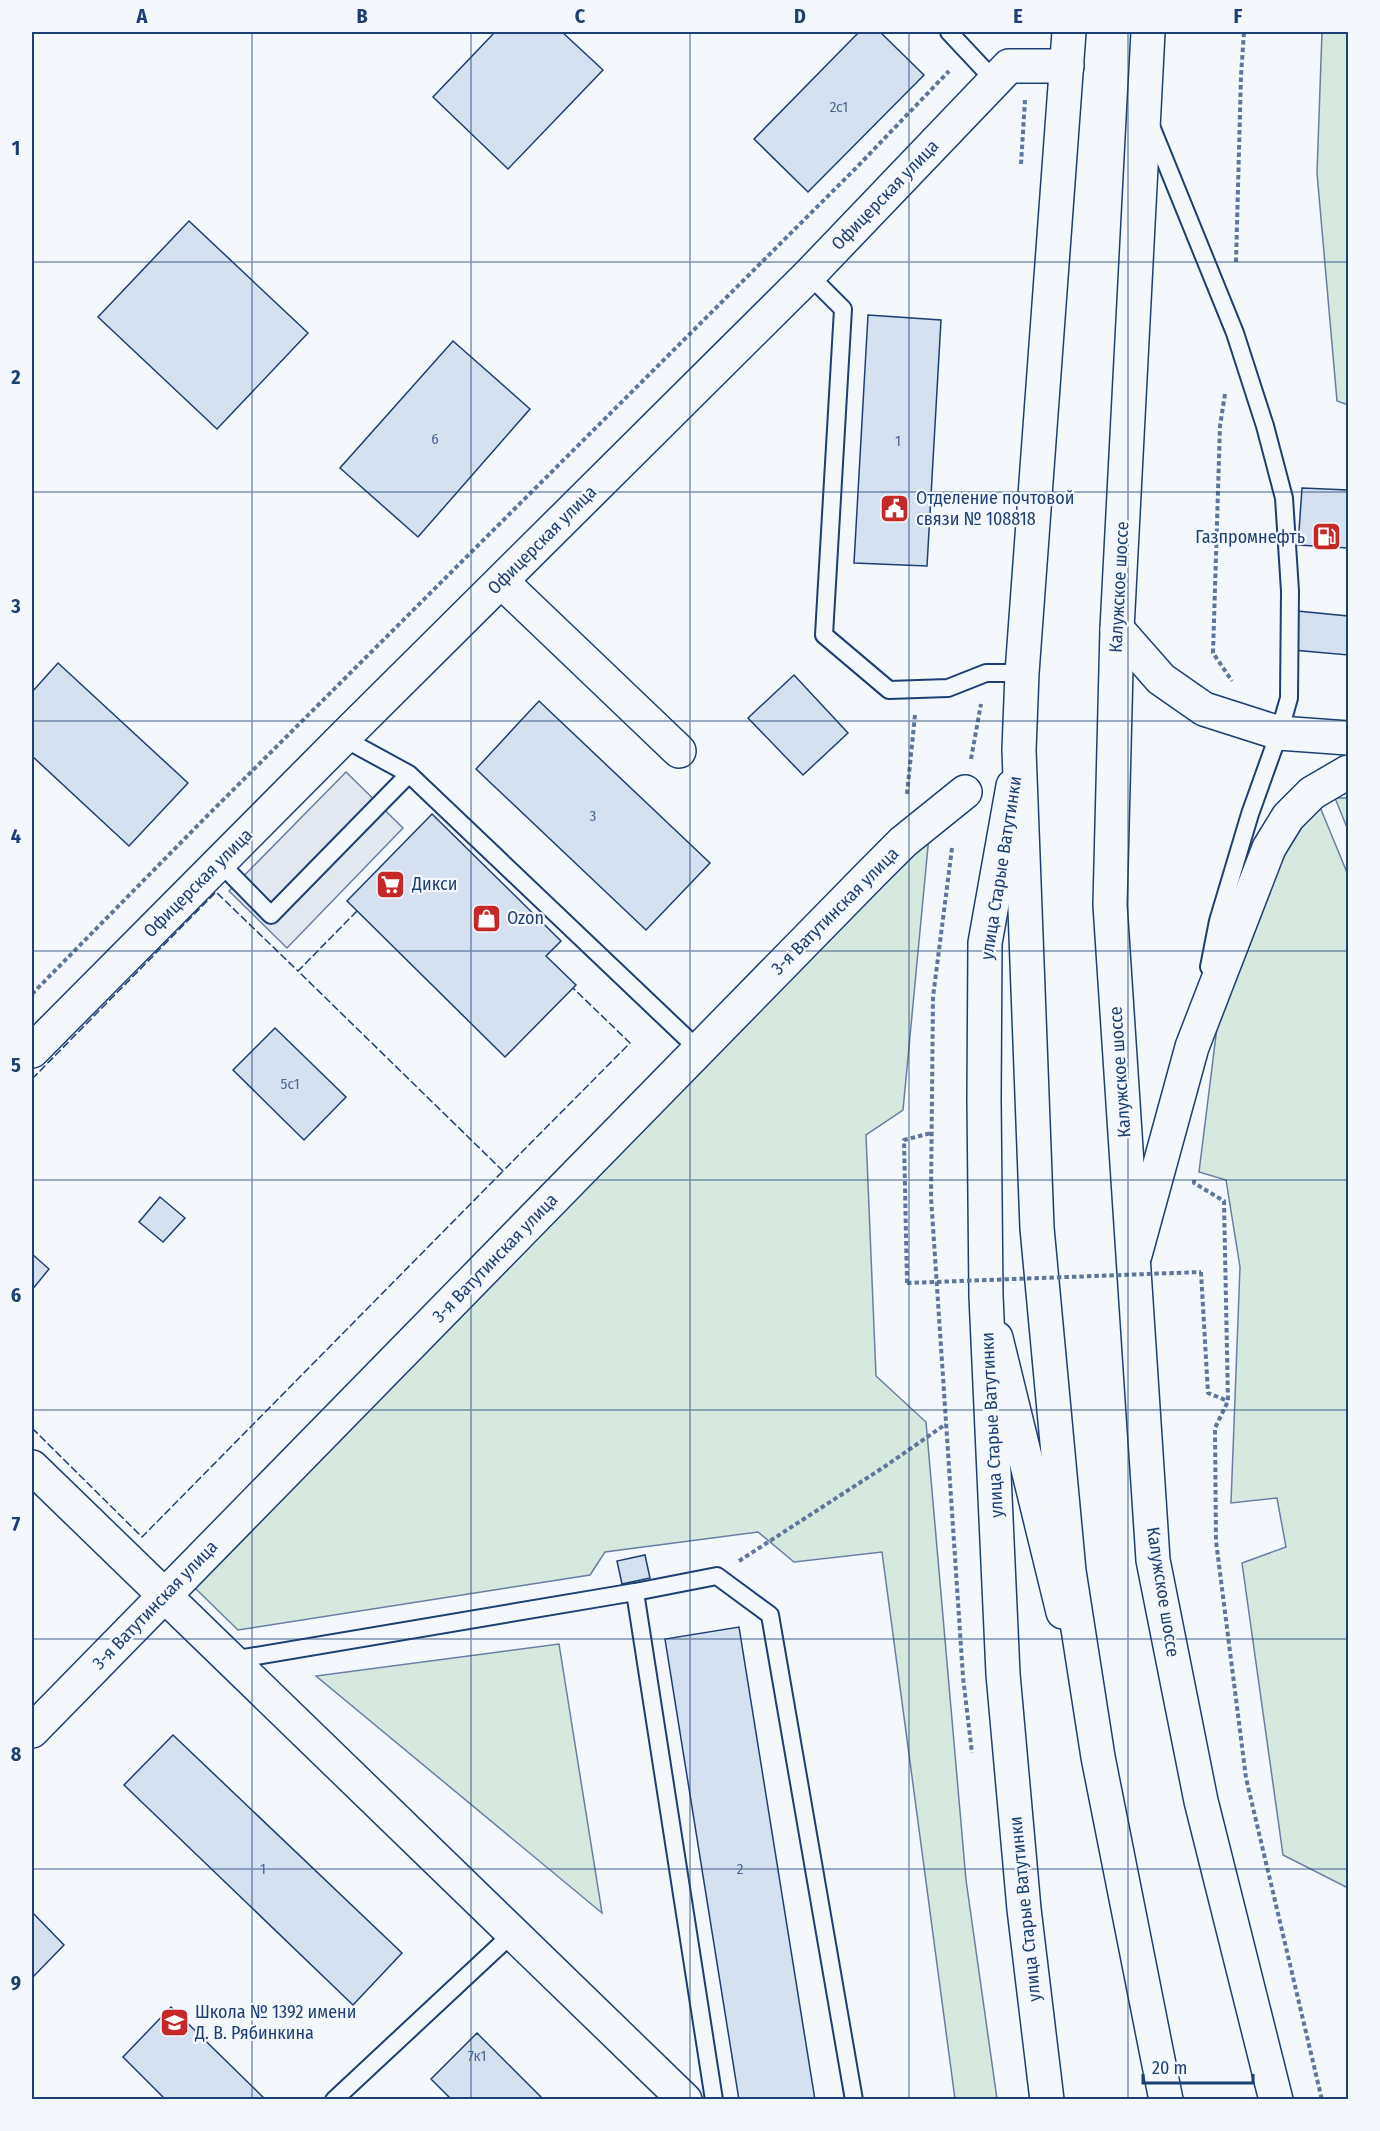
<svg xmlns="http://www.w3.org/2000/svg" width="1380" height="2131" font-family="'Fira Sans Condensed',sans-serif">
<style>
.green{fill:#d7e8df;stroke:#687fa3;stroke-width:1.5}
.parking{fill:#e3e8f0;stroke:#687fa3;stroke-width:1.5}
.building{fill:#d5e0f0;stroke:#1d3f73;stroke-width:1.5}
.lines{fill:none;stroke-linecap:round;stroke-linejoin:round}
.lane-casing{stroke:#1d3f73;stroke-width:20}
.street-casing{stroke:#1d3f73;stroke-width:36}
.secondary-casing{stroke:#1d3f73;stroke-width:36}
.highway-casing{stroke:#1d3f73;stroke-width:36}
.path{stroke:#5e769c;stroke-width:4;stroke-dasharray:4.5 3;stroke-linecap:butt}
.lane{stroke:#f4f7fb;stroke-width:16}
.street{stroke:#f4f7fb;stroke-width:33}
.secondary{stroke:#f4f7fb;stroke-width:33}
.highway{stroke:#f4f7fb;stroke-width:33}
.path-bridge{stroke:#5e769c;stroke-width:4;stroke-dasharray:4.5 3;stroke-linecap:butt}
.fence{stroke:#1d3f73;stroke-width:1.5;stroke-dasharray:8 3;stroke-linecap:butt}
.grid{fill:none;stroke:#1d3f73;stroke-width:1.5;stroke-opacity:0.55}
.labels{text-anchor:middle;stroke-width:4.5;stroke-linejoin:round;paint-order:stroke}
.number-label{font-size:15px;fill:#4b6792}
.street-label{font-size:18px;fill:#1d3f73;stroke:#f4f7fb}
.poi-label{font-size:18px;fill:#1d3f73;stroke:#f4f7fb;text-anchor:start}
.neatline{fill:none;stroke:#1d3f73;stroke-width:2}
.grid-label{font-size:20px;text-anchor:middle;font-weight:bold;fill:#1d3f73}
</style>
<rect width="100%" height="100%" fill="#f4f7fb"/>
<path class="green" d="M1322,32H1348V405L1337,401L1317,173Z
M1335,798H1348V830Z
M1320,807L1348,875V1888L1283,1855L1242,1563L1286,1547L1277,1498L1231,1503L1240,1267L1226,1180L1199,1172L1226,955L1279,840Z
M929,836L903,1110L866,1135L876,1376L926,1422L966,1880L997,2099H955L882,1552L794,1562L758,1532L605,1552L590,1575L238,1630L195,1588Z
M559,1644L602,1913L316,1676Z"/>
<path class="parking" d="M346,772L403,828L287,948L229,891Z"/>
<path class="building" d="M495,32H562L603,70L508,169L433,97Z
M859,32H880L924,75L808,192L754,139Z
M189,221L308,333L217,429L98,317Z
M868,315L941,320L927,566L854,563Z
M453,341L530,409L418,537L340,468Z
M1302,488L1348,490V548L1298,545Z
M1297,611L1348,616V655L1293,650Z
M58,663L188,783L129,846L32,756V692Z
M794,675L848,733L803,775L748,718Z
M539,701L710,863L646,930L476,769Z
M432,814L561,941L546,956L576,985L505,1057L347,901Z
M275,1028L346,1097L304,1140L233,1070Z
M160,1197L185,1218L163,1242L139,1222Z
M32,1254L49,1269L32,1290Z
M645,1555L650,1578L622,1584L617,1561Z
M739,1627L815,2100H739L665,1639Z
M173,1735L402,1953L353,2005L124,1785Z
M32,1912L64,1945L32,1978Z
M171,2007L266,2100H166L123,2057Z
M477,2033L544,2100H452L431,2079Z"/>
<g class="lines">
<defs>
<path id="lane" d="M949,32L994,80
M1151,126L1235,333L1265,426L1284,498L1290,591L1289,698L1279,733L1250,814L1218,921L1209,967
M809,275L843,309L824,635L889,690L948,688L986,673H1022
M343,738L409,774L699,1050
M219,862L271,915L409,774
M635,1592L714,2100
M232,1660L635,1592L717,1576L770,1615L854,2100
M334,2100L513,1933"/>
<path id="street" d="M501,581L679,751
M1117,629L1161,679L1204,709L1279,733L1348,738
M32,1051L343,738L809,275L1009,66H1067
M1135,1255L1192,1047L1269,848L1288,817L1312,793L1348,772
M996,1338L1063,1612
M32,1467L685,2100
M32,1731L873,872L903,842L965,792"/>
<path id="secondary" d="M1013,786L985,943L984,1099L986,1296L1003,1674L1024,1909L1047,2100"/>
<path id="highway" d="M1069,32L1022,673L1019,750L1037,1228L1069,1571L1098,1757L1166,2100
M1148,32L1117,629L1110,905L1153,1560L1201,1801L1276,2100"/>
</defs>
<use href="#lane" class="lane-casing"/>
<use href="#street" class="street-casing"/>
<use href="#secondary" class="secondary-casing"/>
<use href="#highway" class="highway-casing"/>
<path class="path" d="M1021,164L1025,100
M1236,262L1241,76L1244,32
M1225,394L1220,426L1213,653L1232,681
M971,759L981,704
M907,794L915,715
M952,848L933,997L931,1197L963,1677L972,1753
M32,994L204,819L857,167L949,71
M1194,1180V1183L1224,1201L1228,1401L1215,1428L1216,1541L1246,1778L1322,2100
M1201,1272L1208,1393L1228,1401
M907,1283L904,1140L931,1133
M739,1561L884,1467L946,1424"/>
<use href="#lane" class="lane"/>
<use href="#street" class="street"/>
<use href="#secondary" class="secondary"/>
<use href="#highway" class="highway"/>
<path class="path-bridge" d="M907,1283L1201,1272"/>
<path class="fence" d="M357,911L298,971L503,1171L630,1043L573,988
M32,1079L216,892L298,971
M32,1428L142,1537L503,1171"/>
</g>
<path class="grid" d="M252,32V2100M471,32V2100M690,32V2100M909,32V2100M1128,32V2100M32,262H1348M32,492H1348M32,721H1348M32,951H1348M32,1180H1348M32,1410H1348M32,1639H1348M32,1869H1348"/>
<defs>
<symbol id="civic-square" viewBox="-11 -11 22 22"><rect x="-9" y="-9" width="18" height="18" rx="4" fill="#c62828" stroke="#f4f7fb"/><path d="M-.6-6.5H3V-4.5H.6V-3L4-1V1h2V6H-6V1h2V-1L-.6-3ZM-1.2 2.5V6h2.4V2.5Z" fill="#fff"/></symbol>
<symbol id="fuel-square" viewBox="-11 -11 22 22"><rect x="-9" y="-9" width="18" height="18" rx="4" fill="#c62828" stroke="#f4f7fb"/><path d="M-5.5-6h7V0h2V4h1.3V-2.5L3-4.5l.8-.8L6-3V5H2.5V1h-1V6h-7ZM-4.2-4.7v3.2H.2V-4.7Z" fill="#fff"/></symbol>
<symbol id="supermarket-square" viewBox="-11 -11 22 22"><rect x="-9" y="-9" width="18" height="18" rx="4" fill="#c62828" stroke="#f4f7fb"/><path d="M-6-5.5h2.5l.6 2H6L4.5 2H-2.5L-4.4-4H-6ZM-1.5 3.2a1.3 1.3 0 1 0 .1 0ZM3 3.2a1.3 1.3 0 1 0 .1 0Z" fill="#fff"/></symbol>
<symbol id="shop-square" viewBox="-11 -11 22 22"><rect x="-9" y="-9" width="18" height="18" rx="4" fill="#c62828" stroke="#f4f7fb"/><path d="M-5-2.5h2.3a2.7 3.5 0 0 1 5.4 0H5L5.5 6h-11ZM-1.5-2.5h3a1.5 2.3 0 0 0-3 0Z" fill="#fff"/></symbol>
<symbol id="school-square" viewBox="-11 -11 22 22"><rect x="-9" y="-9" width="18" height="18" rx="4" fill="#c62828" stroke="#f4f7fb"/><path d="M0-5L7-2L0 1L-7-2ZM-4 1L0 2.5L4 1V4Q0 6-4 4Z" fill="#fff"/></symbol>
</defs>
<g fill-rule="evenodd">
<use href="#civic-square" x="878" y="492" width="33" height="33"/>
<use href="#fuel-square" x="1310" y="520" width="33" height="33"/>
<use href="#supermarket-square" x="374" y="868" width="33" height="33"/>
<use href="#shop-square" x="470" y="902" width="33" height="33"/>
<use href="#school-square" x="158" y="2006" width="33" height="33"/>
</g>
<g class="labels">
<g class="number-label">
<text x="839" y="112">2с1</text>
<text x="435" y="444">6</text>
<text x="898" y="446">1</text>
<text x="593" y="821">3</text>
<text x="290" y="1089">5с1</text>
<text x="263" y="1874">1</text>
<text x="740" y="1874">2</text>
<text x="477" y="2061">7к1</text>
</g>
<g class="street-label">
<text transform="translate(885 195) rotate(-46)" y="6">Офицерская улица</text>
<text transform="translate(542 540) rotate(-45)" y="6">Офицерская улица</text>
<text transform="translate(1119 587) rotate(-87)" y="6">Калужское шоссе</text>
<text transform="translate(1001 868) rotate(-81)" y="6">улица Старые Ватутинки</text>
<text transform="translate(198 883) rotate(-45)" y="6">Офицерская улица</text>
<text transform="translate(835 911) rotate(-45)" y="6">3-я Ватутинская улица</text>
<text transform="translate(1120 1072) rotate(-94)" y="6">Калужское шоссе</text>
<text transform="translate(495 1258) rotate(-46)" y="6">3-я Ватутинская улица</text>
<text transform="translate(992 1425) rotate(-93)" y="6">улица Старые Ватутинки</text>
<text transform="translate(1163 1592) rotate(81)" y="6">Калужское шоссе</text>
<text transform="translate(155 1605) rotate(-46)" y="6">3-я Ватутинская улица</text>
<text transform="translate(1025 1909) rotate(-96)" y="6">улица Старые Ватутинки</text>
</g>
<g class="poi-label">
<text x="916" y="504">Отделение почтовой<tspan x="916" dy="21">связи № 108818</tspan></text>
<text x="1305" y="543" text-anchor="end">Газпромнефть</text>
<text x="412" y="890">Дикси</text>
<text x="507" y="924">Ozon</text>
<text x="195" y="2018">Школа № 1392 имени<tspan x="195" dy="21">Д. В. Рябинкина</tspan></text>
</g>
</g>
<rect width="1380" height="2131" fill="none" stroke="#f4f7fb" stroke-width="66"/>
<path d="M1143 2074v9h110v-9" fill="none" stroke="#1d3f73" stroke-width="3"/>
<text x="1152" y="2074" font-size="18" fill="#1d3f73" stroke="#f4f7fb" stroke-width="4.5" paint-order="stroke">20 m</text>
<rect x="33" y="33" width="1314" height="2065" class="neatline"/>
<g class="grid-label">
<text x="142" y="23">A</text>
<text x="362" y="23">B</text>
<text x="580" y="23">C</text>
<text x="800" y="23">D</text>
<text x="1018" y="23">E</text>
<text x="1238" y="23">F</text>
<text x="16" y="155">1</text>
<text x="16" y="384">2</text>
<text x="16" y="613">3</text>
<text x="16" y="843">4</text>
<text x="16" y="1072">5</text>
<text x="16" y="1302">6</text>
<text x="16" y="1531">7</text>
<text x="16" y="1761">8</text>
<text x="16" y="1990">9</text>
</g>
</svg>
